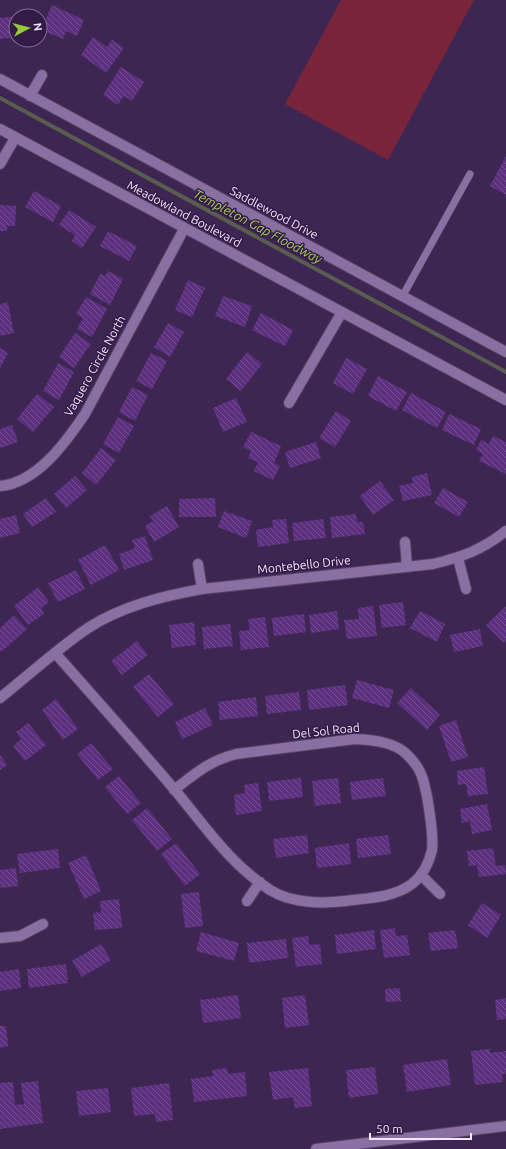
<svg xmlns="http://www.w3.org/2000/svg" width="506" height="1149" font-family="Ubuntu,sans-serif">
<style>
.green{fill:#78243b}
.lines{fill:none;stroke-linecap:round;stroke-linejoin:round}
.stream{stroke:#595d4f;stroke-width:4}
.building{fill:url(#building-back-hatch)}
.service-casing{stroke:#564167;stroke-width:8}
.minor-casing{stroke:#564167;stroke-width:12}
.tertiary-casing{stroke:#564167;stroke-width:12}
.service{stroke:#896fa2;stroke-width:7}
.minor{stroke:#896fa2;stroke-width:10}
.tertiary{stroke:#896fa2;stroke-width:10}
.labels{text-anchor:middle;stroke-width:3;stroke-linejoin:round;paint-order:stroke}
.street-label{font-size:12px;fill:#f2e7fd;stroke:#341b47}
.water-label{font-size:13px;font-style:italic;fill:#a4d357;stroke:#341b47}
</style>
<defs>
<pattern id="building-back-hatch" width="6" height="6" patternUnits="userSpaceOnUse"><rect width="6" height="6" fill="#5c307f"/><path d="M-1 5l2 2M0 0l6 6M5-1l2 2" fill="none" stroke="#744e92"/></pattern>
</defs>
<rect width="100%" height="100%" fill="#3e2653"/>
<path class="green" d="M341,0H474L388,160L285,104Z"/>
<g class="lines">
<path class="stream" d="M0,98L506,372"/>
</g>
<path class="building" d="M52,5L84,20L77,36L66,31L63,39L41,30Z
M35,14L36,16H25V15Z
M16,16V37L0,39V18Z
M93,37L107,47L112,40L124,48L106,73L81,55Z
M121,67L144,82L132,101L124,96L118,105L103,95Z
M506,156V195L490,186Z
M34,191L61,206L53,222L25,207Z
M0,205L16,206L15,226H7V231H0Z
M69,210L96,227L82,248L72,241L75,235L59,225Z
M108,231L137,246L129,261L100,246Z
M108,271L123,279L110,305L90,294L100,274L105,276Z
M188,280L205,288L192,317L175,310Z
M223,296L252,306L245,327L215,316Z
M86,297L107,309L92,337L77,329L83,318L76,314Z
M8,302L14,333L0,336V304Z
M261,313L293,330L285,346L252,330Z
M168,323L184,332L170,357L154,347Z
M75,333L91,344L74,368L59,357Z
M0,348L8,353L0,368Z
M247,352L262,364L241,391L226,379Z
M151,353L167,361L152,389L136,381Z
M346,358L367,369L353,394L333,383Z
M58,363L74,372L59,400L43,391Z
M378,376L407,392L396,411L368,396Z
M132,387L148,395L135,421L119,412Z
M411,393L446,412L437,428L402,410Z
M37,394L54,407L33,432L17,419Z
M236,398L247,422L223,432L213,408Z
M336,411L351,421L335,447L319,438Z
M449,414L481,429L474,445L442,430Z
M118,417L134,426L119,453L103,444Z
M12,425L18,442L0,448V429Z
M251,432L281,446L274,463L280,466L273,480L254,471L258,462L248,458L251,451L243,447Z
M493,436L506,442V474L479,461L483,454L476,450L481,440L489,444Z
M316,442L321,458L290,468L285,452Z
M101,448L116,460L96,485L82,473Z
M427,473L432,495L403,501L399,486L413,483L412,477Z
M75,476L87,490L66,508L54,494Z
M380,481L394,500L373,515L360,496Z
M443,488L468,502L459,517L434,503Z
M46,498L56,512L32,527L23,514Z
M215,498L216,517H179V499Z
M167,506L179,527L154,542L145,526L153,521L150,516Z
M224,511L252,521L246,538L218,527Z
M356,514L357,522H363L365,534L332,538L330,517Z
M16,515L20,533L0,538V519Z
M286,519L289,543L258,547L256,530L273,527L272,520Z
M323,519L326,538L294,541L292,523Z
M145,536L153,560L124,570L119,554L135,548L132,540Z
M105,545L119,570L91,585L78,560Z
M76,570L85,589L58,602L48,583Z
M38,587L49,602L41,608L44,614L28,625L14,606Z
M403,602L406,625L382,628L379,605Z
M373,606L377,636L347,639L344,620L359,619L358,608Z
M506,606V641L504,643L486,625Z
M337,611L339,629L311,633L309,615Z
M420,611L445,624L437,642L410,628Z
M304,614L306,632L274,636L272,618Z
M14,615L27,629L1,652L0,650V628Z
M265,617L269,647L241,650L239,631L250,630L248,619Z
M194,622L196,645L172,648L169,625Z
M230,624L233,646L204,649L202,627Z
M480,629L483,646L454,652L450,635Z
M137,641L148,655L122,675L111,661Z
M149,674L174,704L158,717L133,687Z
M357,680L394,690L389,708L352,698Z
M345,685L348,705L309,710L307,690Z
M411,688L440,715L427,730L397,703Z
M299,692L301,710L267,714L265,696Z
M256,697L258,716L220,720L218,702Z
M56,699L78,729L63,740L42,710Z
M205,708L213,725L182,739L175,722Z
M456,720L468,757L451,762L439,726Z
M28,723L46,745L25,761L13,746L21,739L16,732Z
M91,743L113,769L98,780L77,754Z
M0,755L7,765L0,770Z
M484,767L488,794L468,796L466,784L458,785L457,771Z
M119,776L141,803L127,814L105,787Z
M301,778L303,797L269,801L267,782Z
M338,778L341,803L315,806L312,781Z
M383,778L386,796L352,800L350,782Z
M258,783L262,811L236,815L234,795L245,793L244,785Z
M487,804L492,830L472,834L470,821L462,823L460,809Z
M147,808L172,839L157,851L132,820Z
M307,835L309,853L276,858L273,839Z
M388,835L391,854L358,858L356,839Z
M176,843L200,874L185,886L161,854Z
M349,843L351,864L317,868L315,848Z
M493,848L496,866L505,865L506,874L479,877L477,865L469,866L467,851Z
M58,849L60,868L20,873L17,854Z
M86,855L101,891L84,899L68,863Z
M16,868L18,886L0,888V870Z
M199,892L203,926L185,928L181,894Z
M119,899L122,928L95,930L93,913L101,912L100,901Z
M482,903L501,915L487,938L468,925Z
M395,928L396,936L407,935L410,955L384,958L380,930Z
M374,930L376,949L337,954L335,935Z
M455,930L458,948L431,951L428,933Z
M201,932L239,943L234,961L196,951Z
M308,936L309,945L320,944L322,964L296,967L292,938Z
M286,939L288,958L249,963L247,943Z
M101,944L111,960L82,977L72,961Z
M66,964L68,983L29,988L27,969Z
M19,969L21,988L0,991V972Z
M400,988L401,1001L386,1002L385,989Z
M238,995L241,1018L203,1023L200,1000Z
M305,995L309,1025L285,1028L282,998Z
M506,998V1019L497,1020L495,1000Z
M0,1026H6L8,1046L0,1048Z
M490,1049V1053L506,1051V1074H502L503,1082L475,1085L471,1051Z
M447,1059L451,1085L407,1092L403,1065Z
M375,1067L378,1094L349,1098L346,1070Z
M227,1068L228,1074L245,1072L247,1096L194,1102L191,1079L213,1076L212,1070Z
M308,1068L312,1106L295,1108L293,1097L273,1100L269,1072Z
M38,1081L43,1123L0,1129V1083L13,1082L15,1105L24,1104L21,1083Z
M169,1083L173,1120L156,1122L155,1114L134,1116L131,1088Z
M108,1088L111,1112L79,1116L76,1091Z"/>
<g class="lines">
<defs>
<path id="service" d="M402,297L470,174"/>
<path id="minor" d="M0,79L506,352
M30,96L42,75
M0,164L15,138
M289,403L342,312
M0,486C37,483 66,442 85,414L184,229
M405,542L407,567
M458,558L466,589
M198,564L202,589
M55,653C95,698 135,743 174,789C205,826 229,863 270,890C291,903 321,904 345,901C367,898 393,898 412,884C422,876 429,863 432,850C434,836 427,788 421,774C418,766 408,754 400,749C386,741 371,740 355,739L236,754C209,761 196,773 174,790
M421,875L440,894
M247,901L260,882
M0,938L20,936L43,924
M316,1149L506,1126"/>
<path id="tertiary" d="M0,129L506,400
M0,698C29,675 57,649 88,628C122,606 163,596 202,589L433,564C462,557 482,550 506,531"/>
</defs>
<use href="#service" class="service-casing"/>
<use href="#minor" class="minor-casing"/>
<use href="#tertiary" class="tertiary-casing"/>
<use href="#service" class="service"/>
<use href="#minor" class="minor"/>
<use href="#tertiary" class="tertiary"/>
</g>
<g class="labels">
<g class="street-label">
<text transform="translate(274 213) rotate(28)" y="4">Saddlewood Drive</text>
<text transform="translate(184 214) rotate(28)" y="4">Meadowland Boulevard</text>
<text transform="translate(95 366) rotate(-61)" y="4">Vaquero Circle North</text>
<text transform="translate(304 565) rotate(-6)" y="4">Montebello Drive</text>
<text transform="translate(326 731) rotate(-6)" y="4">Del Sol Road</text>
</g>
<g class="water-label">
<text transform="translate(258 226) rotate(28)" y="5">Templeton Gap Floodway</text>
</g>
</g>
<g transform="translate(28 28) rotate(83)"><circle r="19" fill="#341b47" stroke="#806d90"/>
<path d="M0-3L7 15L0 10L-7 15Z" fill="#97cb38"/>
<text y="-6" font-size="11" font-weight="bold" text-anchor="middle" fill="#f2e7fd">N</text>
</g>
<path d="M370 1133v6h101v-6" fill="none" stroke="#f2e7fd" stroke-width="2"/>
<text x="376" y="1133" font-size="12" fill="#f2e7fd" stroke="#341b47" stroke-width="3" paint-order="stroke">50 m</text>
</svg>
